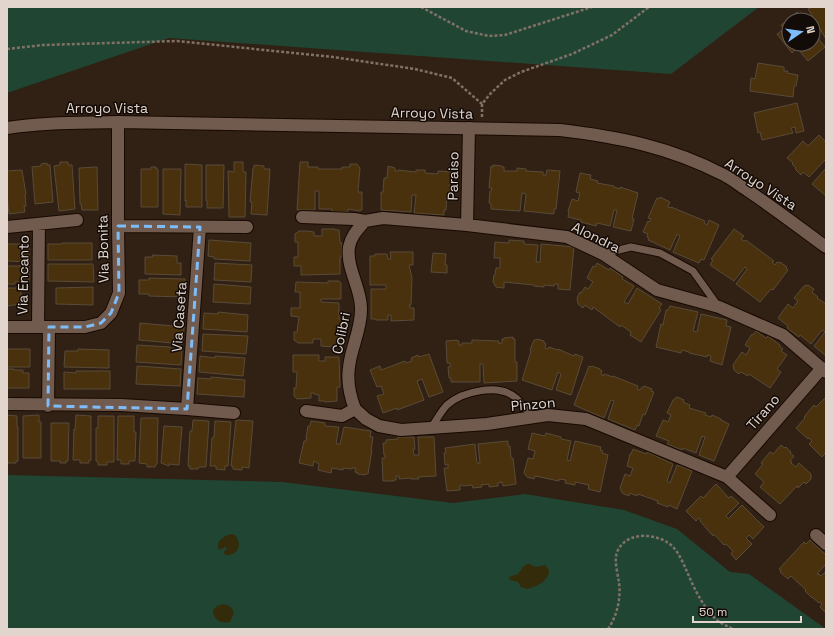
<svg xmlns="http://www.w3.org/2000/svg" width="833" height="636" font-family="'Space Grotesk',sans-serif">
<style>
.green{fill:#204533}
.sand{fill:#332b0a}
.building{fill:#48310c;stroke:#594b39}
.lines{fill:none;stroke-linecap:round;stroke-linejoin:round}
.lane-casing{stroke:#180901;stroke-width:9}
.street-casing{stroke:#180901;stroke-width:14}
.secondary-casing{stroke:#180901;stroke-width:14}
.path{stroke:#807167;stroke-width:2.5;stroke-dasharray:3 2;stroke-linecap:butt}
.lane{stroke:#705b4e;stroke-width:7}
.street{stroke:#705b4e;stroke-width:12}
.secondary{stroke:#705b4e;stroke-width:12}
.marked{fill:none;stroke:#7ebdf9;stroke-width:3;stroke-dasharray:8 5;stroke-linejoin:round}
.labels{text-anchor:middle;stroke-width:3;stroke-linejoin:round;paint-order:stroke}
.street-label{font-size:14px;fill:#e1d5cd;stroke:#130b07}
</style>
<rect width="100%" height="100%" fill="#312014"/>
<path class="green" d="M7,7H759L671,74L169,38L7,93Z
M7,475L282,482L453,503L525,494L624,510L677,529L730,572L749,574L826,629H7Z"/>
<path class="sand" d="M230,534L235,535C243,545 238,556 225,555L224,552L227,548L225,547L219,550C215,541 223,537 230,534Z
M527,564H529L536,567L545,565L549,570C549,581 536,587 527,589L521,587L518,582L510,580L509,577L518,574L523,567Z
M223,604C229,605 232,607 234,613L230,622C221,624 213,620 213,610L217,606Z"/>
<path class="building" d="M812,7H826V39L808,9Z
M797,12L803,20H789V44H813V32L825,47L808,61L797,48L792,53L777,34L784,29L781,25Z
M758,63L784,67V71H788L787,73L798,75L796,86H794L793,97L750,91L751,78L755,79Z
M797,103L804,131L796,133L795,127L791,128L793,133L762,140L760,132L758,133L754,113Z
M819,135L826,142V159L809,177L803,172L801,175L795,169L796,168L792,164L793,163L787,158L803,141L808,146Z
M60,162H68V165H72L75,209L59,211L54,166L60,165Z
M234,162H243V172H246L245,217H229L228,171L234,172Z
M300,162H308V167H318V169H342V167H350V164H357L360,168L358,192H362V210H360V211L348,209V212H332V209H319V191H315V210H297Z
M47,163V165H50L53,202L35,204L32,167L41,166V164Z
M185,164L202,165V207H186V200L185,201Z
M206,165H224L223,208H207V201H206Z
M254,165L264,166V169H270L267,215L251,214L252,202H250L253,168H254Z
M493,165L502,166V167H504V171H517V168L526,169V171L543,172V175H546L547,170L560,171L556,209H554V214L524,211L526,194L522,193L520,211L491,209V204L489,203L490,191H491L492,188H489L491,166L493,167Z
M388,166L395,168V171H398V170L416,172V170H425V173L438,174V171L451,172L449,194H447L446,210H444V215L414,213L416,195H412L411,212L381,210V192H383L384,178H387Z
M97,167L98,210H82L81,204H80L79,168Z
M151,167H156V169H158V207H141V169H151Z
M826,168V196L812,184Z
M163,169H181L180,215L163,214Z
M22,170L26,194H25L26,206H24L25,212L9,214L7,194V171Z
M580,173L591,175L590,179L598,181L597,183L614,186V187L620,189V187L638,193L632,219H634L631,231L613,227L617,210H614L610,226L597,223L596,226L581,222V220L568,217L569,211H568L572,199L578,201L580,193L576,192Z
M660,197L670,202L668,207L671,208V207L705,221L704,223L707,225L709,220L719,225L704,260L701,259L699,263L673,252L680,236L677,234L670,250L648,240L649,238L647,237L648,234L643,232L648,221L649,222L651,219L648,218L657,198L659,199Z
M322,229H335V230H339L340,243H342V257H340V274L301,275V266H294V257H298V242H295V234L299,231H307L314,232V236H322Z
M734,229L744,236L741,239L744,241L746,240L774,261L772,262L775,265L777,262L780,263V262L787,267L786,268L788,270L773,290L771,289L760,302L736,284L747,269L745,267L734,281L710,265L713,260L711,259Z
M209,240L251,243L250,261L214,259V257L208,256Z
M509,240L524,241V244L538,245L536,262H540L541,244L574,247L570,290L558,289V284H555L554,286L544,285V287L534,286V285L504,282V288L496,287L493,282L494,275H495L496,268H500V258H494L495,242L509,243Z
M62,243H92V260H48V244H62Z
M7,244H29V262L7,261Z
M390,252H413V265H409L412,278L411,305H409L410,308H414V320L391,321V315H388V320H376V319H371V289H386V285H370V256H375V254H387L388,259H391Z
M433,253L446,254L445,265H447V273L431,272Z
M152,255L177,256V263H181V275L145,274V257H153Z
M215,263L252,265L251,282L214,280Z
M597,263L609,270L610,268L623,277L622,279L634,286L624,302L628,304L637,288L662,304L659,308L661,310L641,342L630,335L631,332L621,325L620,327L593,307L592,310L585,305L583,308L578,304L577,298L580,292L581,293L585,287L588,289L593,282L587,278L593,266L595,267Z
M48,264H93L94,282L48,281Z
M7,266H29V282H15V284H7Z
M149,278L185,279L184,297L149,296V294H139V280H149Z
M328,281H339L341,283V299H321V302L339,303V319H342V332H339V345H334V347L321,346V339H313V343H298L294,340V332H297L299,317L291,316V308H300V292H295L296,282L328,283Z
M214,284L251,287L250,304L213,302Z
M808,285L814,289L812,292L818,297L817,298L826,304V356L814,346L825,332L822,330L811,344L800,335L799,337L787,328L788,326L778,318L788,304L793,308L798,301L794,298L804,286Z
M93,287V305L56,304V288Z
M7,288H21V304L7,306Z
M670,306L698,312L693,331L697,332L701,314L727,320L726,326L731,327L722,365L710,361L711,356L707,355V357L689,353V352L682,350L681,353L656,347L661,324L663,325L666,310H668Z
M218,312L248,315L247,332L203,329L204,313L218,314Z
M140,323L184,327L183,344L139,340Z
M756,331L766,338L768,336L780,345L779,346L783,349L781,351L787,355L777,369L781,372L770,388L749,374L748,376L741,372L739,374L734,370L733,365L742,352L746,355L750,348L745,345L752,334L753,335Z
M203,334L248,336L246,354L202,351Z
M513,337V339H515V362H517V381L484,383L483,364H480V382H451V378H449L448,367H450V363H447L446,341L457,340V341H459V345H462V343H472V340L499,341V344L502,343V339H504V338Z
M537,339L544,341V343L546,344L545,348L548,349L549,347L558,350V349L574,356L575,354L583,357L571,395L556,390L561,374L558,372L552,390L522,380L531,351L530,350L534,340H536Z
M137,345L170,347V348L182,349L181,365L136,362Z
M7,349H30V367H7Z
M78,349L109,350V368L64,367L65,351H78Z
M429,354L443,392L429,397L422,379L417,381L424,400L397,410V408L383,413L377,396L384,394L381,386L377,387L370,370L380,366L381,370L405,361L406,363L412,361L411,358L418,355L419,357Z
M293,355H319V361H325V357H339L340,387H337V401L325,402V401H319V395L314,394V393H311V398L297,399L294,396V388H296L297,372H293Z
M200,356L215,358V356L245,358L243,376L199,372Z
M137,366L181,369L180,386L136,384Z
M589,366L591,367L592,366L600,369V370L602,371L601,374L603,376L604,374L613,377V376L638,386L637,389L640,390L642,387H644V386L652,389L651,391L654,392L645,415L643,414L639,426L637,425L635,430L608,419L614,401L611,400L604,418L574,405Z
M7,369H14V370H23V373H29V388H7Z
M76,371H110V389H64V372L76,373Z
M211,377L245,380L244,397L197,394L198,378L211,379Z
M677,397L684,400L683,402L690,405L689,408L706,413L705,415L711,417L712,415L721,419V420L729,424L714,461L699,455L705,437L702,436L696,453L683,448L682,450L667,444L669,441L656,436L663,420L668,422L671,415L667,413L673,400Z
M826,397V452L822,457L809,444L812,441L809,438L808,439L796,428L805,418L804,417L814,405L816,407Z
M7,415L17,416V427H18V461H16V463H8L7,461Z
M39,415V422H41V458H23V416Z
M76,415L91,416V460H89V463H80V460H73L74,429L75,430Z
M98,416H114V462H107V465H98V462L96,461V428H98Z
M118,416H134V432H136L135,461H129V464H121V460H117Z
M141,418H158L157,464H156L155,467H147V464L139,463Z
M193,420L209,421L206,467H199L198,469H190V466H188L190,431H192Z
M236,420L253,421L249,468L242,467V470L233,469V466H231Z
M215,421L231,422L228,466H225V470L216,469V466H210L212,438L214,437Z
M311,421L325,423V426L339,427L336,444H340L344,427L371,431L370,437H373L371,450H372L368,474H365V475L358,474V473L355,472L356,468H352V469L343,468V470L332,468L331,473L318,470L319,464L314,461L313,466L299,463L304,441H306L307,438H306L308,426H310Z
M51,423H69L68,461H66V463H60V461H51Z
M164,426L182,427L179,465L169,464V466L161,463Z
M532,433L545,436L546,433L561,437V439L571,441L567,460L570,461L575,441L601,447L600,450L603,451L602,453L608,455L600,492L588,489L589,485L575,482V485L565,483L566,480L559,479V481L535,476L534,479L527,477L524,473L528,458L533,459L535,451L528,449Z
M398,437H414L415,449H413L414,455H419L418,437H434L436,476L418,477L419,479H411V478L399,479V476H396V480H394V481H383L382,458H385V455H384L383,443H386V440L398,439Z
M508,441V446H510L511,458H513L516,484L503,486L502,482L498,483V486L489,487V484L481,485L482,487L473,488L472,485L463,486L462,485H460V490L447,491L444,468H448V464L445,465L444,453H446L445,448L475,444L477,463H480L478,444Z
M781,445L785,448L786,447L791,452L790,453L794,456L790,461L792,462L791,463L796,467L799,463L811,474V479L806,484L804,482L798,488L797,486L780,504L760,487L764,482L755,474L763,464L761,463L770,452L773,454Z
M633,449L646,454L647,452L673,464L667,481L670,483L677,465L692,471L677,509L669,505L668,507L657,503L658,501L638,494L637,496L630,493L629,496L622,493L620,488L625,474L630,476L633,468L627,466L630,454H631Z
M716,484L729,498L731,496L739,503L726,516L728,519L742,505L764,527L753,539L749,535L746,538L752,544L736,560L731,554L733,551L726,544L724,545L714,534L713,536L700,521L701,520L699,518L696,521L686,511L701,496L703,498Z
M810,540L826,555V564L817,574L818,575L819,574L821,576L826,571V613L820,607L822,604L820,602L819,603L812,597V598L805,591L806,590L791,576L788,579L780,572L781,570L779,569L804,542L806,544Z"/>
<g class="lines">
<defs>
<path id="lane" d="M603,254L631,247L660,253L693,271L718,306
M431,428C436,421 441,411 447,405C463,391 499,383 516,398C522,404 527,411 533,417"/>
<path id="street" d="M302,217L354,219L365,221L383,218L467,225L567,237L603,254L657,290L719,307L783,335L826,372
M467,225L469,128
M118,226L247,227
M7,227L77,220
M7,327H85L101,323L111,313L119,293L118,226V122
M38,327L39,224
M7,404L121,405L187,409L234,413
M48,406L49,327
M187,409L200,227
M355,409C350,396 347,381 349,367C351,348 361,330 361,310C362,289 346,269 349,247C351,236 358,229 365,221
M306,411L342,416L355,409L366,419L379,426L401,430L487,424L548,415L586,419L727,477L770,515
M727,477L822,368
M816,535L826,544"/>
<path id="secondary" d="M7,128C44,122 81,123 118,122L560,130C619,137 670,147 724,175C732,179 739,185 747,190C774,208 800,228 826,247"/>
</defs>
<use href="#lane" class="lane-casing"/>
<use href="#street" class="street-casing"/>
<use href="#secondary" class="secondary-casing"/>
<path class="path" d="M421,7L466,31L489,36L505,35L592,7
M7,49L43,45L177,41L333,57L415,69L452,78L482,104
M482,117V104L491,93L505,80L521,72L572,54L612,35L649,7
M608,629C617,616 621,599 619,583C618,573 613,560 618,550C628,530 661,533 674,548C680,555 684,565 688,574C695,590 704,609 717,620C722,624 727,626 733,629"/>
<use href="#lane" class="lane"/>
<use href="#street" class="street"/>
<use href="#secondary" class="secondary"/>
</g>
<path class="marked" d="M118,226L200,227L187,409L48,406L49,327H85L101,323L111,313L119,293Z"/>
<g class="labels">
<g class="street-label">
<text x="107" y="113">Arroyo Vista</text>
<text transform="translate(432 113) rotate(1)" y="5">Arroyo Vista</text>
<text transform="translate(453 176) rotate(-89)" y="5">Paraiso</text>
<text transform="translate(761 184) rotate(33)" y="5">Arroyo Vista</text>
<text transform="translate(596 237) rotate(26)" y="5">Alondra</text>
<text transform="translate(103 249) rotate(-91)" y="5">Via Bonita</text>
<text transform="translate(23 275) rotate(-89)" y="5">Via Encanto</text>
<text transform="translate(179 317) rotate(-86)" y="5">Via Caseta</text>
<text transform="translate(341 333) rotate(-78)" y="5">Colibri</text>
<text transform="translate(533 404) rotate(-5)" y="5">Pinzon</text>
<text transform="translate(763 412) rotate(-49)" y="5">Tirano</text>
</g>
</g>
<rect width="833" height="636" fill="none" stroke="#e1d5cd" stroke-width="16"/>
<g transform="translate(801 32) rotate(77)"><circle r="19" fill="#130b07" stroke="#655c56"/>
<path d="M0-3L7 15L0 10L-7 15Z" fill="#7ebdf9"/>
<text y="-6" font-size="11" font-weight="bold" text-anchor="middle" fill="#e1d5cd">N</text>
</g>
<path d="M693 616v6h108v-6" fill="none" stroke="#e1d5cd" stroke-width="2"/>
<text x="699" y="616" font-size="12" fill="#e1d5cd" stroke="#130b07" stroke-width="3" paint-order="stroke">50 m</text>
</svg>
